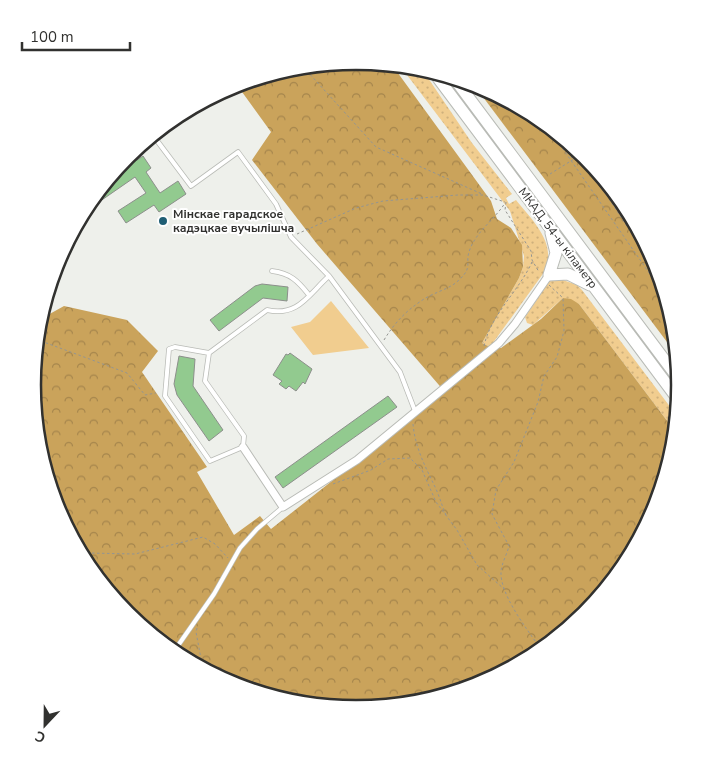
<svg xmlns="http://www.w3.org/2000/svg" width="712" height="770" font-family="'Nunito Sans',sans-serif">
<style>
.grass{fill:url(#grass-dots)}
.forest{fill:url(#forest-crowns)}
.green{fill:#f1cd8f}
.building{fill:#92ca8f;stroke:#8c8f8b}
.lines{fill:none;stroke-linecap:round;stroke-linejoin:round}
.service-casing{stroke:#b9bbb6;stroke-width:5.5}
.minor-casing{stroke:#b9bbb6;stroke-width:9}
.trunk-casing{stroke:#b9bbb6;stroke-width:13}
.path{stroke:#949592;stroke-width:1;stroke-dasharray:2.5 2.5;stroke-linecap:butt}
.service{stroke:#fff;stroke-width:4}
.minor{stroke:#fff;stroke-width:7}
.trunk{stroke:#fff;stroke-width:11}
.poi-dot{fill:#1f5e74;stroke:#fff;stroke-width:2}
.labels{text-anchor:middle;stroke-width:4;stroke-linejoin:round;paint-order:stroke}
.poi-label{font-size:12px;font-weight:bold;fill:#31312f;stroke:#fff;text-anchor:start}
.street-label{font-size:12px;fill:#31312f;stroke:#fff}
.rim{fill:none;stroke:#31312f;stroke-width:2.5}
</style>
<defs>
<pattern id="grass-dots" width="8" height="8" patternUnits="userSpaceOnUse" patternTransform="scale(1.25)"><rect width="8" height="8" fill="#f1cd8f"/><path d="M2 2h.1M6 6h.1" fill="none" stroke="#cfb07c" stroke-width="1.8" stroke-linecap="round"/></pattern>
<pattern id="forest-crowns" width="20" height="18" patternUnits="userSpaceOnUse" patternTransform="scale(1.25)"><rect width="20" height="18" fill="#caa35b"/><path d="M2 6a3 3 0 1 1 6 0M12 15a3 3 0 1 1 6 0" fill="none" stroke="#a5854c"/></pattern>
</defs>
<rect width="100%" height="100%" fill="#eef0eb"/>
<path class="grass" d="M404,71L426,75L472,143L512,194L506,198L509,204L516,200C533,221 557,243 545,271L490,347L482,343L519,278L523,267L524,256L510,211Z
M560,279L577,285L582,290L674,412L671,426L579,304L563,298L533,325L527,323L525,317L550,280Z"/>
<path class="forest" d="M356,62L395,69L491,201L497,219L511,228L522,245L523,267L519,278L482,343L490,347L501,348L541,319L563,298L571,299L579,304L671,426L655,509L585,614L480,684L356,708L232,684L127,614L57,509L33,385L46,316L64,306L127,320L158,351L142,372L207,467L197,472L234,535L260,516L271,529L445,392L317,244L252,160L271,132L237,85Z
M474,85L480,86L585,156L655,261L673,350Z"/>
<path class="green" d="M331,301L369,348L313,355L291,327L310,322Z"/>
<path class="building" d="M133,153L137,160L143,156L151,168L146,172L160,193L178,181L186,194L159,212L154,205L126,223L118,211L146,193L135,177L96,204L120,168L126,163L124,161L127,156Z
M262,284L288,287L287,301L263,298L219,331L210,320L255,286Z
M290,353L312,369L305,384L303,382L296,391L289,386L286,389L279,384L282,381L273,375L286,354L288,355Z
M179,356L195,359L193,386L223,430L209,441L177,395L174,384Z
M388,396L397,407L283,488L275,477Z"/>
<g class="lines">
<defs>
<path id="service" d="M155,138L191,186L238,152L276,204L291,237L329,276L400,372L415,411
M272,271C290,273 298,281 309,295
M209,353L205,381L244,436L243,447L210,461L165,396L169,349L175,347L209,353L267,310C298,317 308,295 329,276
M177,647L214,594L240,548L257,529L283,507"/>
<path id="minor" d="M243,447L283,507L357,460L499,343L515,324L549,275"/>
<path id="trunk" d="M438,78L677,398
M457,82L678,378
M549,275L556,253L551,233
M549,275L568,274L590,285"/>
</defs>
<use href="#service" class="service-casing"/>
<use href="#minor" class="minor-casing"/>
<use href="#trunk" class="trunk-casing"/>
<path class="path" d="M307,71L376,147L482,194
M554,136L661,290
M569,146L572,159
M579,153L657,272
M550,174L582,154
M506,202L505,210L531,251L532,260L539,272
M297,234L356,208L383,201L458,195H483L505,202
M384,340C395,322 407,310 424,299C435,292 450,289 459,280C474,266 464,264 470,249C477,231 495,219 505,203
M41,341L127,373L145,395L156,393
M484,346C491,314 519,291 532,262
M413,424C415,448 426,468 436,489C440,498 442,506 446,515
M333,484L371,470L388,459L410,458L422,470L436,502L457,530L477,565L504,589
M87,553L135,554L203,537L215,544L228,558
M197,628L196,632L202,664
M538,645C526,628 500,594 501,572C501,565 507,554 509,546L492,514L496,490L514,462L538,402L544,376L557,357L564,331L563,298L549,285"/>
<use href="#service" class="service"/>
<use href="#minor" class="minor"/>
<use href="#trunk" class="trunk"/>
</g>
<circle class="poi-dot" cx="163" cy="221" r="5"/>
<g class="labels">
<g class="poi-label">
<text x="173" y="218">Мінскае гарадское<tspan x="173" dy="14">кадэцкае вучылішча</tspan></text>
</g>
<g class="street-label">
<text transform="translate(558 238) rotate(53)" y="4">МКАД, 54-ы кіламетр</text>
</g>
</g>
<path d="M0 0H712V770H0ZM41 385a315 315 0 1 1 630 0a315 315 0 1 1-630 0Z" fill="#fff" fill-rule="evenodd"/>
<path class="rim" d="M41 385a315 315 0 1 1 630 0a315 315 0 1 1-630 0Z"/>
<g transform="translate(45 725) rotate(202)" stroke="#ffffff" stroke-width="4" paint-order="stroke">
<path d="M0-4L9 19L0 12L-9 19Z" fill="#31312f"/>
<text y="-8" font-size="14" font-weight="bold" text-anchor="middle" fill="#31312f">С</text>
</g>
<path d="M22 42v8h108v-8" fill="none" stroke="#31312f" stroke-width="2.5"/>
<text x="30" y="42" font-size="15" fill="#31312f" stroke="#ffffff" stroke-width="4" paint-order="stroke">100 m</text>
</svg>
